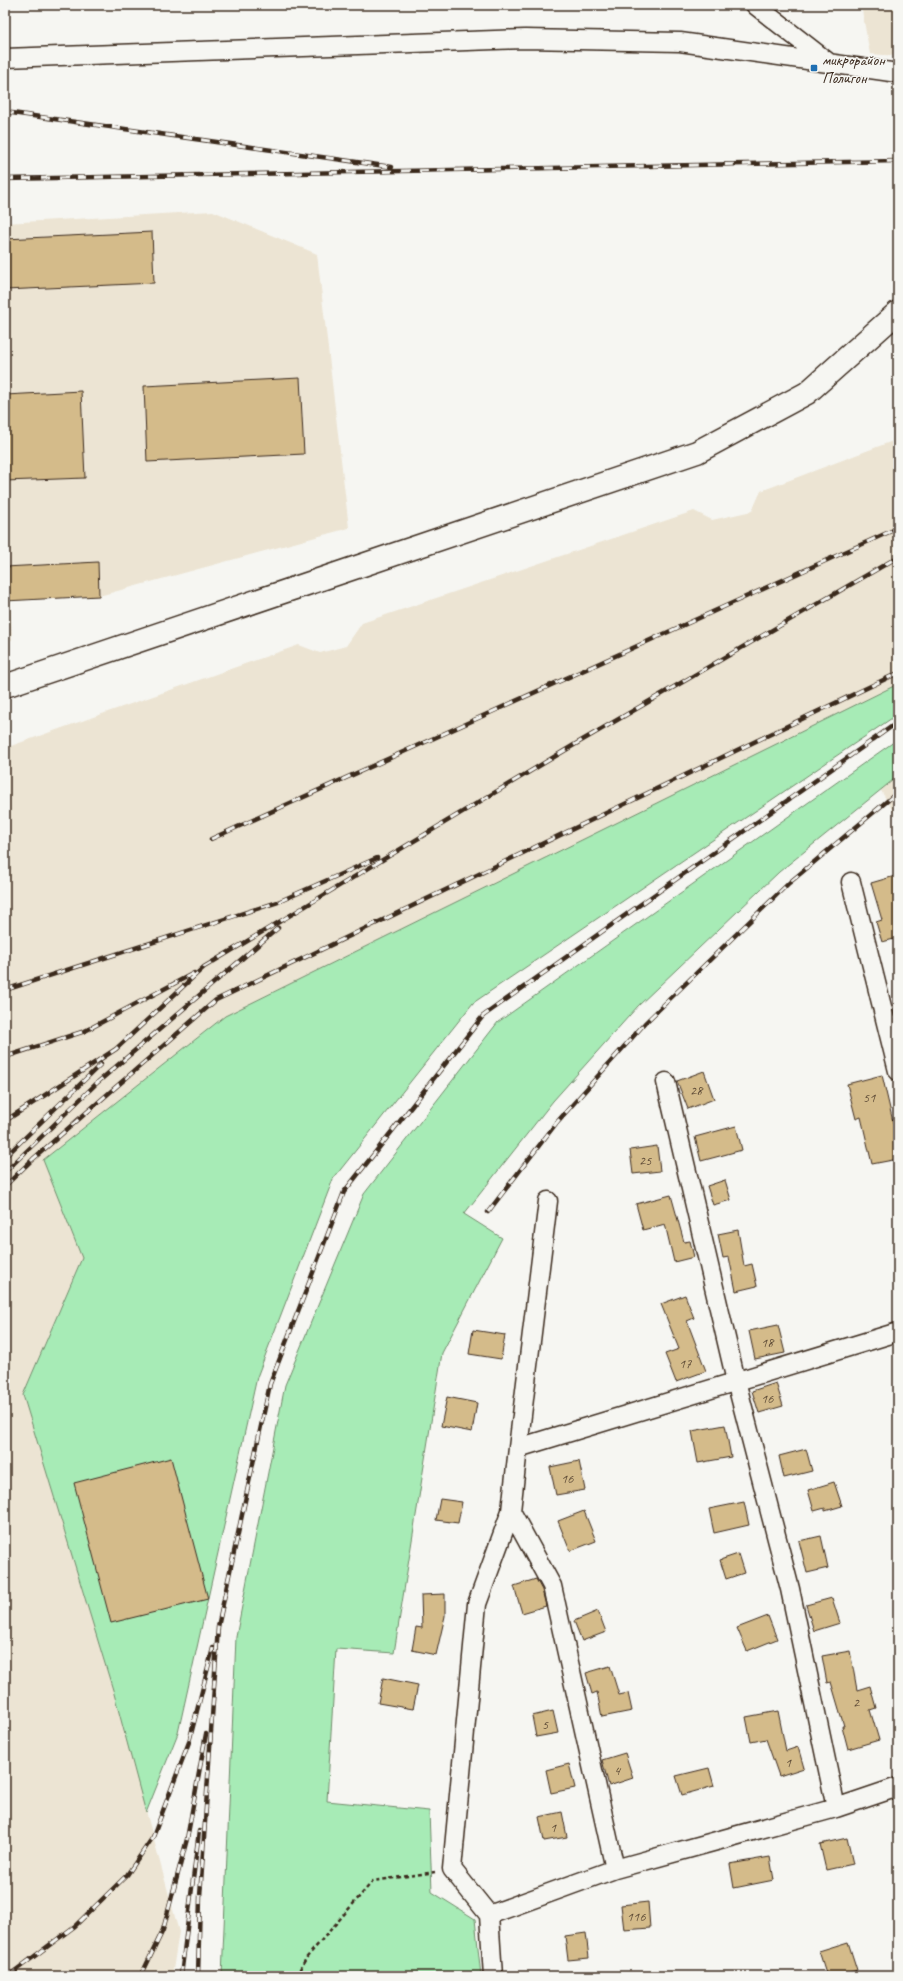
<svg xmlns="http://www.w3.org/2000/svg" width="903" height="1981" font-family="Caveat,sans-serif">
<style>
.built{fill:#ece4d3}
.green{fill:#a7ebb6;stroke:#718a6a}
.building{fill:#d4bb8a;stroke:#3b2a1e}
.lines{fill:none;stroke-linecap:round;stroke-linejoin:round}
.street-casing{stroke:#3b2a1e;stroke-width:21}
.secondary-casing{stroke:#3b2a1e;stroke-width:25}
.path{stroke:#3b2a1e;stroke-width:2.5;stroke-dasharray:4 3;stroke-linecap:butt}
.street{stroke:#f6f6f2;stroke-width:18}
.secondary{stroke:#f6f6f2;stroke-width:22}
.rail-casing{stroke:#3b2a1e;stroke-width:4.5}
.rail{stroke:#f6f6f2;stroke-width:3;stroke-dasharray:9;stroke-linecap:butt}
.poi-dot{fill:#1f6fb2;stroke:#f6f6f2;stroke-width:1.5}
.labels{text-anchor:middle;stroke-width:3;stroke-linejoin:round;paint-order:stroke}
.number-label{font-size:14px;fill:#614e39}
.poi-label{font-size:16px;fill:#3b2a1e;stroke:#f6f6f2;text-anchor:start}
</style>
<rect width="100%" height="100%" fill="#f6f6f2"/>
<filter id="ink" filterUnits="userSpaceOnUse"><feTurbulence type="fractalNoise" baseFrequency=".025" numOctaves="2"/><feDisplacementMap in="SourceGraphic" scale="8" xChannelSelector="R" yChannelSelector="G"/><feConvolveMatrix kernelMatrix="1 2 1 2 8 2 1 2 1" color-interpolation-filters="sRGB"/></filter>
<g filter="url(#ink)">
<path class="built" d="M861,5H898V56L870,54Z
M213,211L317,254L349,528L99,596L10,600L12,640H5V223Z
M898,439V684L225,1016L43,1160L82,1258L23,1395L113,1690L179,1932L172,1976H5V748L299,645L320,653L346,646L362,623L694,511L712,520L752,511L761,491Z
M898,776V816H896L880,789Z"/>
<path class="green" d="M898,684V714L473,1003L333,1179L257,1377L178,1733L146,1813L113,1690L23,1395L82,1258L43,1160L225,1016Z
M898,739V776L779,872L638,1006L553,1101L464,1214L502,1238L442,1353L394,1653L336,1649L327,1801L429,1811L432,1892L475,1919L481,1976H222L236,1637L285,1385L364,1194L498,1022Z"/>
<path class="building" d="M152,232L154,283L5,290V239Z
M300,378L304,454L147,462L144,386Z
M81,391L85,478L5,481V395Z
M98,562L99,596L5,601V567Z
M895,876L898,885V938L882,942L876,922L882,920L871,883Z
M704,1071L714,1099L688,1109L677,1081Z
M882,1075L898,1143V1159L872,1164L861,1117L856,1119L847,1084Z
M736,1126L742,1150L701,1161L695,1137Z
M657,1146L660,1171L633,1174L630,1150Z
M725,1180L731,1200L713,1205L707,1186Z
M671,1195L684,1242L690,1241L694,1257L674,1262L665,1224L643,1230L636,1204Z
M738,1230L744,1266L752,1264L757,1286L736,1291L729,1257L723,1258L718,1234Z
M685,1295L694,1318L687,1321L706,1371L676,1382L665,1354L679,1349L661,1304Z
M778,1325L785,1353L755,1359L749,1331Z
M473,1330L505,1335L501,1359L469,1354Z
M776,1383L783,1406L759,1413L752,1391Z
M447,1397L477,1403L472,1432L441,1426Z
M725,1425L731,1457L698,1463L692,1431Z
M806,1449L812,1471L784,1478L779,1456Z
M171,1458L208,1599L111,1623L74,1483Z
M579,1461L585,1490L556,1495L550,1467Z
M834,1482L842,1506L825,1511V1508L814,1511L808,1490Z
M440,1499L462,1502L458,1523L436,1520Z
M744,1502L749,1525L714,1533L709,1509Z
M584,1511L596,1541L570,1551L558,1521Z
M821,1536L828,1568L807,1573L799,1541Z
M738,1554L744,1573L726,1579L720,1560Z
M536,1579L542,1590L546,1606L522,1613L514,1586Z
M445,1594V1616L436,1655L412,1650L416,1627L422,1628L421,1595Z
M832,1598L840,1623L814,1631L806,1605Z
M598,1611L606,1632L582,1641L574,1621Z
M768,1616L777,1639L747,1651L737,1628Z
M850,1651L857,1690L870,1686L876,1708L870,1710L879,1740L848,1749L842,1726H844L831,1682L827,1683L822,1656Z
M610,1666L619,1695L628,1693L632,1711L602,1717L597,1692L592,1694L586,1673Z
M383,1678L418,1685L413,1709L378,1703Z
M553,1711L558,1733L536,1737L532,1716Z
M778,1711L786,1751L798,1747L804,1768L779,1776L766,1739L751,1742L746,1717Z
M625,1753L633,1778L609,1786L602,1760Z
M569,1764L575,1788L551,1793L546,1770Z
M709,1768L714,1786L682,1795L676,1776Z
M562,1812L567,1837L544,1841L539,1817Z
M847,1838L853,1864L826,1870L820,1844Z
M770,1857L774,1880L734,1888L730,1864Z
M648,1902L650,1928L624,1930L621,1905Z
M586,1933L589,1958L568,1960L565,1936Z
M848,1942L857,1970L838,1976H827L819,1951Z"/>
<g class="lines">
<defs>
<path id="street" d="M755,5L828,62
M5,58L525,39L680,42L898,73
M851,882L898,1071
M666,1082L736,1381L790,1589L836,1808
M518,1448L548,1201
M511,1511L552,1586L615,1869
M489,1915L452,1869L477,1604L511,1511L518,1448L898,1332
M493,1976L489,1915L615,1869L836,1808L898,1787"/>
<path id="secondary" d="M5,686L697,452L807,393L898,312"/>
</defs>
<use href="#street" class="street-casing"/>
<use href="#secondary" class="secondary-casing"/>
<path class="path" d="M296,1976L307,1957L373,1881L435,1872"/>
<use href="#street" class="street"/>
<use href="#secondary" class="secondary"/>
<defs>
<path id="rail" d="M5,112L392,167
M5,179L898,161
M211,839L898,528
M5,990L278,902L377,858
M5,1057L85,1031L194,973
M5,1121L116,1049L204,967L574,745L898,557
M5,1157L101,1064
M5,1172L98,1082L278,928
M5,1186L33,1159L216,1000L898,673
M488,1212L558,1121L646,1022L789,883L898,792
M8,1976L75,1926L127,1875L153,1837L189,1742L213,1648
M141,1976L163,1930L187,1839L206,1734
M181,1976L199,1831
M198,1976L200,1897L218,1627L270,1384L344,1192L483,1016L898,722"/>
</defs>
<use href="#rail" class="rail-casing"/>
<use href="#rail" class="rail"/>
</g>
</g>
<rect class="poi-dot" x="810" y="64" width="8" height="8" rx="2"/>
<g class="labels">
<g class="number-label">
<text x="696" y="1095">28</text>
<text x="869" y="1102">51</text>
<text x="645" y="1165">25</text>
<text x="767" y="1347">18</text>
<text x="685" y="1368">17</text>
<text x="767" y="1403">16</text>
<text x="567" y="1483">16</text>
<text x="856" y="1707">2</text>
<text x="545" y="1729">5</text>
<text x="788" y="1767">1</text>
<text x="617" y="1775">4</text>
<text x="553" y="1832">1</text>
<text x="636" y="1921">116</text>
</g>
<g class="poi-label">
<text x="822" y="65">микрорайон<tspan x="822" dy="18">Полигон</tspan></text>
</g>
</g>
<rect width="903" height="1981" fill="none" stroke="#f6f6f2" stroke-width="20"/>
<rect x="10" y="10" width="883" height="1961" fill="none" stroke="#3b2a1e" stroke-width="1.5" filter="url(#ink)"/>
</svg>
